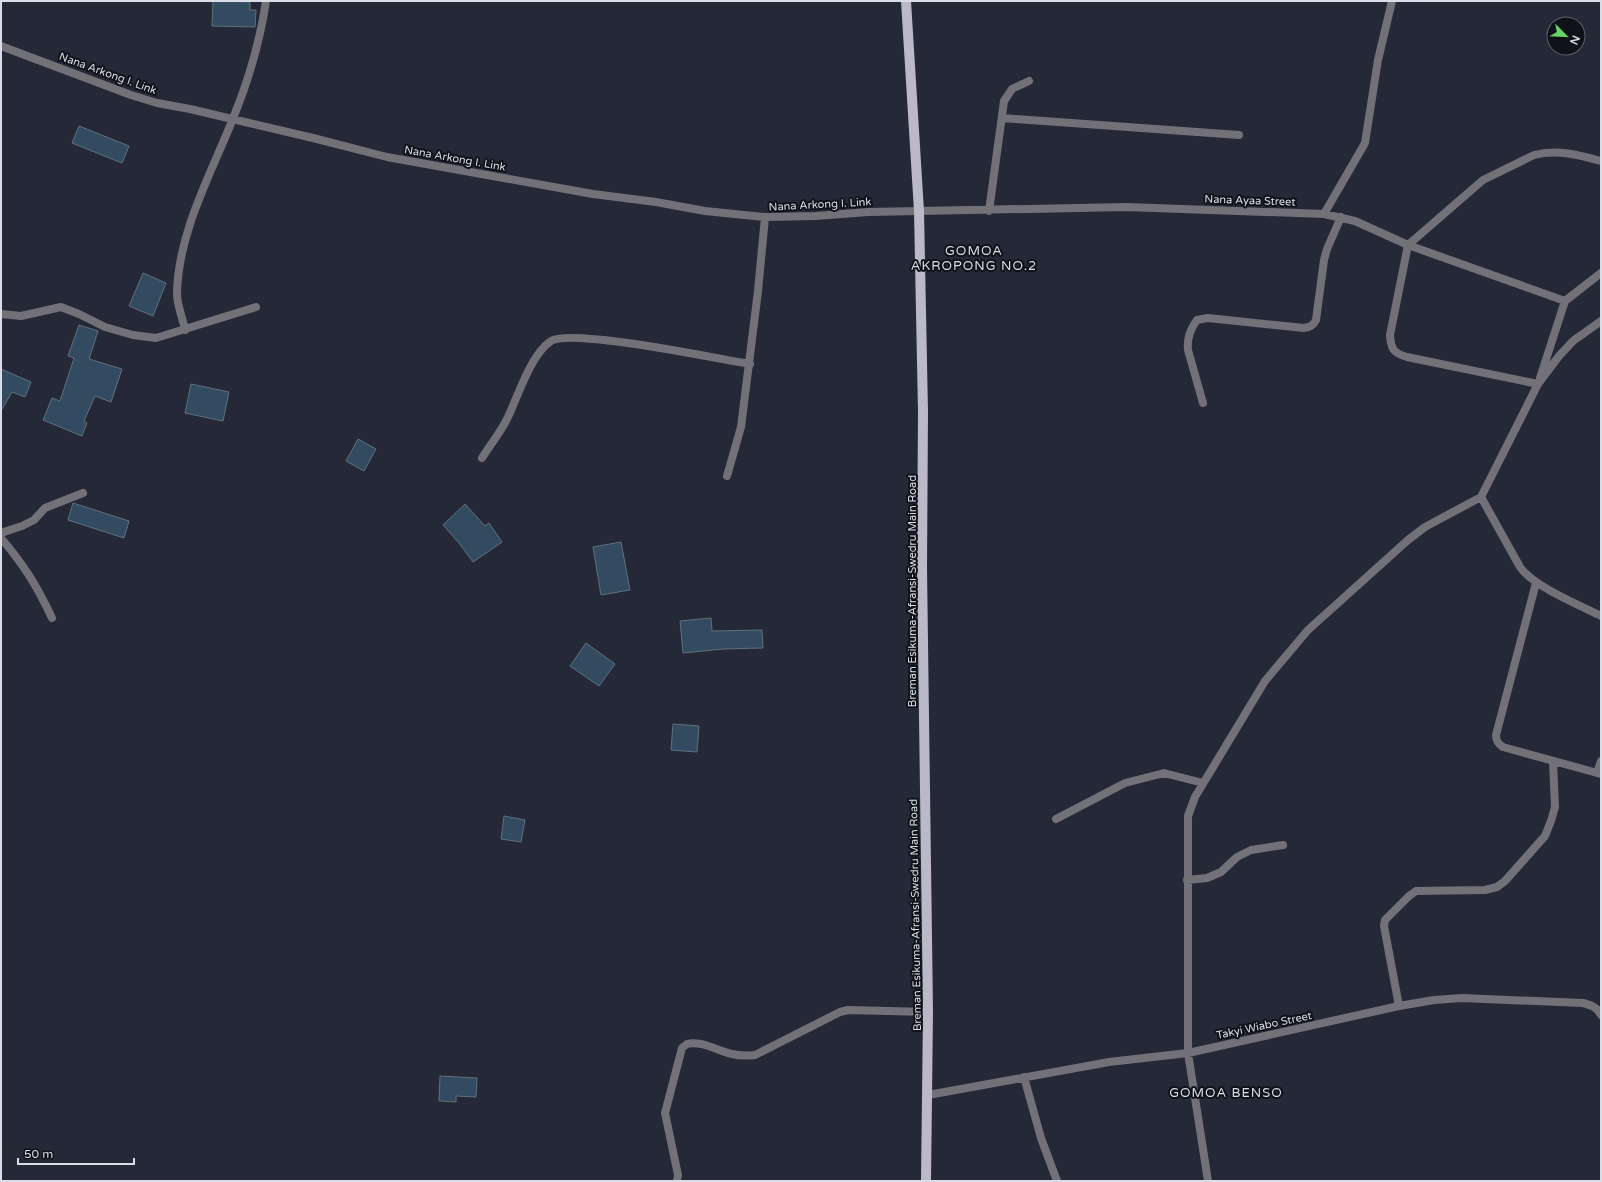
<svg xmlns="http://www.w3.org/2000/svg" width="1602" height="1182" font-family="'Varela Round',sans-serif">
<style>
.building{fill:#324b61;stroke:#61707d}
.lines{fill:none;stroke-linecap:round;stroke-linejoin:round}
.minor{stroke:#727178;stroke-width:8}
.primary{stroke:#bbb8c8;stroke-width:10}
.labels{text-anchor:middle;stroke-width:4;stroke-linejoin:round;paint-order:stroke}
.street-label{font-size:11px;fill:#dadde7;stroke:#101219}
.quarter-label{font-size:13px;letter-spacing:1px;fill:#dadde7;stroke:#101219}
</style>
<rect width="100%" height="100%" fill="#252937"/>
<path class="building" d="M213,1L250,2V10H256L255,27L212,26Z
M79,126L129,146L122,163L72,143Z
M143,273L166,283L153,316L129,306Z
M79,325L98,331L89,359L122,369L111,402L95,396L84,421L87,423L82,436L43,420L52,398L60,401L74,358L68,356Z
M1,369L31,382L25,397L12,392L1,411Z
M191,384L229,392L223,421L185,413Z
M358,439L376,449L364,471L346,461Z
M73,503L129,521L124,538L68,520Z
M465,504L485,526L489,523L502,542L473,562L459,543L443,525Z
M621,542L630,590L601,595L593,547Z
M711,618L712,631L762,630L763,648L723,649L683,653L680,621Z
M586,643L615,664L599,686L570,666Z
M673,724L699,726L697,752L671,750Z
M504,816L525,820L521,842L501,839Z
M440,1076L477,1078L476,1097L456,1096V1102L439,1101Z"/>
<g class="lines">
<path class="minor" d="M1,46L131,95L157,103L190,109L313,138L387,157L593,194L656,202L705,211L765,217L816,216L868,212L1126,207L1324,214L1355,221L1408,245L1565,301
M1002,118L1239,135
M989,211L1004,101L1012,89L1029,81
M1324,214L1365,143L1378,60L1392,1
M1,314L21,316L61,307L79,314L105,327L133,335L156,338L256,307
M185,330C183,319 177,305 177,294C178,233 210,176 232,121C248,82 260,42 266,1
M1540,378L1565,301L1601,273
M1538,384L1407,357C1393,353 1391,349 1390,335L1408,245L1483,180L1534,155C1557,149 1579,155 1601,161
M1203,403L1188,350C1187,338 1190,330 1197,320L1208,318L1304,328C1310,327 1313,326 1316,320L1324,260L1327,249L1341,217
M482,458C490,445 500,433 507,419C518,397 530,355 551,341C571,328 719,359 750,364
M727,476L741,427L758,291L765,217
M1481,497L1520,567C1533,586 1579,605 1601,616
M1,533L22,526L34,520L45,508L83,493
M1,538C24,565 37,586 52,618
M1536,583L1496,735C1496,741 1498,744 1503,747L1601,774
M1597,773L1601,761
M1056,819L1125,783L1164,773L1203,783
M1187,880L1207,878L1221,872L1237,857L1251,850L1283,845
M1399,1006L1384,926L1385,920L1409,896L1416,891L1485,890L1497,887L1505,881L1545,836L1551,821L1555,807L1553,761
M1024,1077L1041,1138L1057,1181
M928,1095L1109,1062L1188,1053L1399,1006L1434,1000L1462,998L1583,1003C1591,1005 1597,1007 1601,1015
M677,1181L678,1175L665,1113L682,1048L687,1044C701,1040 718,1051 732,1054C740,1056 747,1056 755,1055L840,1012L848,1010L928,1012
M1208,1181L1188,1053V816L1195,797L1265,681L1308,630L1408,540L1425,527L1481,497L1538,384L1559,356L1573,341L1601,321"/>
<path class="primary" d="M906,1L919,211L923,412L922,568L928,1012L926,1181"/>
</g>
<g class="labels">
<g class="street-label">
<text transform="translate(108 73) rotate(20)" y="4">Nana Arkong I. Link</text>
<text transform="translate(455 158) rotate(10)" y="4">Nana Arkong I. Link</text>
<text transform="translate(1250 200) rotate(2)" y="4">Nana Ayaa Street</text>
<text transform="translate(820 204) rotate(-3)" y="4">Nana Arkong I. Link</text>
<text transform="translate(912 591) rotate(-90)" y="4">Breman Esikuma-Afransi-Swedru Main Road</text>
<text transform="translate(915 915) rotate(-91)" y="4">Breman Esikuma-Afransi-Swedru Main Road</text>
<text transform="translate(1264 1025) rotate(-12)" y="4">Takyi Wiabo Street</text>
</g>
<g class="quarter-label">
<text x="974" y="255">GOMOA<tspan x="974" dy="15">AKROPONG NO.2</tspan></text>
<text x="1226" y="1097">GOMOA BENSO</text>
</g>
</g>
<rect width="1602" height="1182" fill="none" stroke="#dadde7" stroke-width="4"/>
<g transform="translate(1566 36) rotate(114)"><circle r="19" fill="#101219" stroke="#61636b"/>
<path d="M0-3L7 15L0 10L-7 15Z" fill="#66d466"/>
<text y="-6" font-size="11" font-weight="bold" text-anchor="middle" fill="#dadde7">N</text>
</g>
<path d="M18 1158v6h116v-6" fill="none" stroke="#dadde7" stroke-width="2"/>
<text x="24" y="1158" font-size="12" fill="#dadde7" stroke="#101219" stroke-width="3" paint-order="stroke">50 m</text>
</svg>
